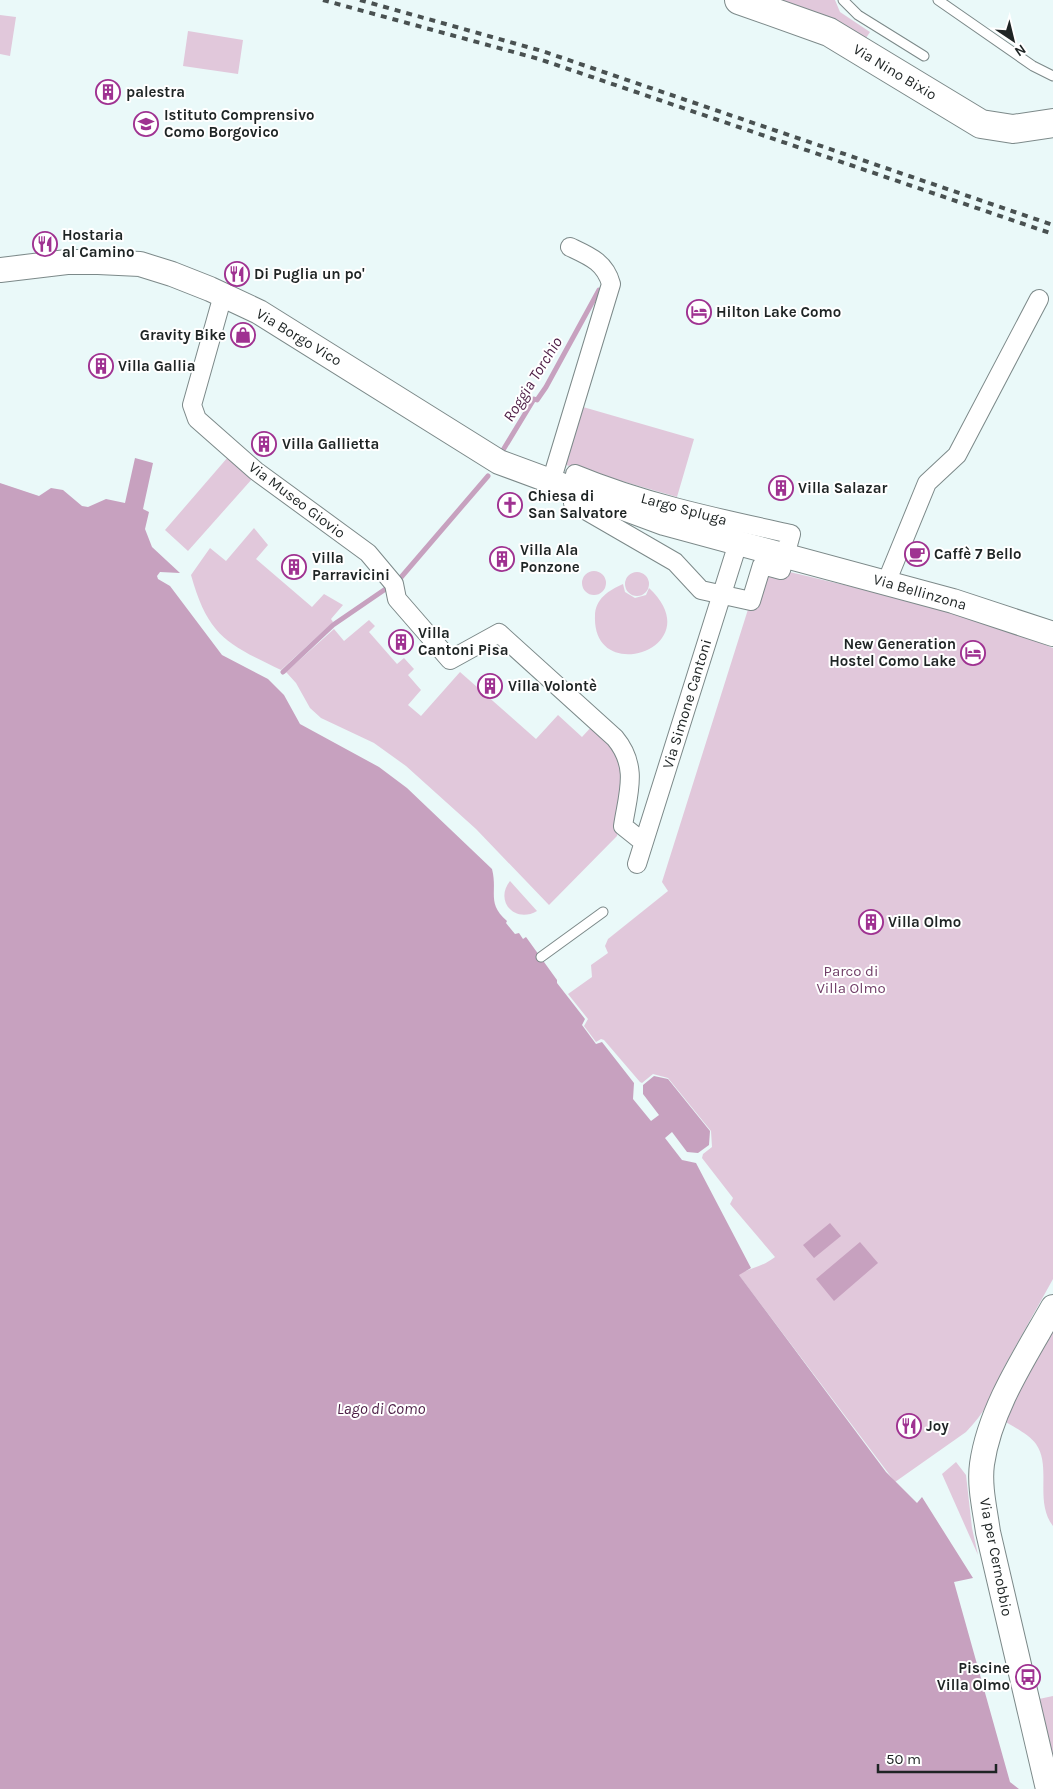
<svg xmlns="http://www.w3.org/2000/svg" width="1053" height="1789" font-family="Karla,sans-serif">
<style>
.green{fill:#e1c8db}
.water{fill:#c7a1bf}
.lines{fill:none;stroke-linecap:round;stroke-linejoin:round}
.stream{stroke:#c7a1bf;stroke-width:5}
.service-casing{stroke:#7c8989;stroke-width:11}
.minor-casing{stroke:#7c8989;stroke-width:20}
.secondary-casing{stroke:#7c8989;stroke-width:26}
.primary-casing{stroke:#7c8989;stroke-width:30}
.service{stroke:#fff;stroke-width:9}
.minor{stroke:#fff;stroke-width:18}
.secondary{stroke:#fff;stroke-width:24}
.primary{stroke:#fff;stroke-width:28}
.rail{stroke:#495151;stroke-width:4;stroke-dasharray:6 6;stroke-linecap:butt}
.labels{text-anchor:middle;stroke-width:4;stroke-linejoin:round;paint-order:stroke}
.street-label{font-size:15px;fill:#1e2424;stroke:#fff}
.poi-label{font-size:15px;font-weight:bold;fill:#1e2424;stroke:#fff;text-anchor:start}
.park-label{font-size:15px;fill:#713f68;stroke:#fff}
.water-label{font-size:16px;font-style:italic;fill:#4c1d45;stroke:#fff}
</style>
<rect width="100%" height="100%" fill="#eaf9f9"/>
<path class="green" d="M768,0H835L840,12L870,32L866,38L794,8Z
M0,15L16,17L10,56L0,54Z
M188,31L243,40L238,74L183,66Z
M583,407L694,439L677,497L566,465Z
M228,457L252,479L188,551L165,530Z
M254,528L268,545L256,559L312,607L324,594L343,605L331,619L333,622L281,670C227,644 208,636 191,575L210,548L226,561Z
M762,565C859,590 961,608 1053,648V1279L1003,1369C996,1392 983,1415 966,1432L895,1482L738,1274C751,1268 764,1266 775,1257L730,1204L733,1198L702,1158L703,1154L712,1147L711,1131L668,1078L653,1074L642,1083L640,1082L604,1040L601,1039L596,1042L584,1026L588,1019L568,994L592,977L591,965L608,953L605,946L608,939L668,891L662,882Z
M582 583a12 12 0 1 1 24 0a12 12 0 1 1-24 0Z
M625 584a12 12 0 1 1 24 0a12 12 0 1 1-24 0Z
M623,584L625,592L635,598L646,595L649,588C712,647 592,688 595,616C595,599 609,590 623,584Z
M369,620L375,626L369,632L397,664L404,658L414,669L408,675L421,690L408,705L421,716L460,672L536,739L558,715L582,737L593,725L612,743L626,773L617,836L549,905L476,829L406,766L374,743L321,718L310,708L296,683L286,672L334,629L344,641Z
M510,881L537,911C515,924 494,901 510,881Z
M1053,1319V1526C1034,1501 1052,1467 1036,1444C1029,1434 1012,1426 1001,1419Z
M956,1462L966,1475L972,1528L978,1555L942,1474Z
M1053,1696V1759L1039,1699Z"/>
<path class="water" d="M135,458L153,463L143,509L149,512L145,529L152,547L180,573L160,572L157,576L158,579L170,586L222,655L268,679L284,695L300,724L379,767L407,788L492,869C498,892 486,903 507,921L506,923L515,934L519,933L523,939L526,937L557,980V983L585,1019L582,1025L596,1044L602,1042L634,1083L633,1099L651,1121L659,1115L643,1094V1085L654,1076L668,1079L710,1131L709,1145L698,1153L687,1152L672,1132L665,1138L682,1160L696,1163L751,1268L739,1275L886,1472L917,1503L922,1497L973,1578L954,1582L1010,1782L1019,1789H0V483L39,496L51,488L63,490L82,506L88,507L106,499L125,503Z
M830,1223L841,1236L814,1258L803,1245Z
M860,1242L878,1263L834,1301L816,1279Z"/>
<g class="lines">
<path class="stream" d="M500,455L534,399L537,400L546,387L599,290
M397,582L488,476
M283,672L333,625L387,588"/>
<defs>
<path id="service" d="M843,0L858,15L924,56
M938,0L1033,66L1053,76
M541,957L603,912"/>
<path id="minor" d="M223,295L192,405L197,419L256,471L368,553L394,584L397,599L450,660L499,633L615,738C639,767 628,793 623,826L643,842
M575,474C645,503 718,518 791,534L781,570L762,565L751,601L701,590L675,562L573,503Z
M551,482L611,284C605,262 589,256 570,247
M886,583L927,483L957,455L1039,299
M637,864L738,543"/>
<path id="secondary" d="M0,270L67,262H98L140,264L172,274L210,289L259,312L499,462L664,523L953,601L1053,634
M1048,1789L988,1532C985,1510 979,1486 982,1464C990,1408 1026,1355 1053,1307"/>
<path id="primary" d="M739,0L829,32L981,124L1013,129L1053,123"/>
</defs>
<use href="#service" class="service-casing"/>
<use href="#minor" class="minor-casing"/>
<use href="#secondary" class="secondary-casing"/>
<use href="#primary" class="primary-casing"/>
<use href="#service" class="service"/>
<use href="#minor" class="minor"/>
<use href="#secondary" class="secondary"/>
<use href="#primary" class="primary"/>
<path class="rail" d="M323,0L539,59L1053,234
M360,0L542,51L1053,225"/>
</g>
<defs>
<symbol id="building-ring" viewBox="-11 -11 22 22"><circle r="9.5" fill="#fff" stroke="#9f3291" stroke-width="1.5"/><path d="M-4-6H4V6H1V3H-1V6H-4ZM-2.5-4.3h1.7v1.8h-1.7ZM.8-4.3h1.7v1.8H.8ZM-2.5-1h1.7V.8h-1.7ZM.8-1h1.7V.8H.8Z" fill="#9f3291"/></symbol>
<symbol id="school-ring" viewBox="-11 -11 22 22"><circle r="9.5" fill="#fff" stroke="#9f3291" stroke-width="1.5"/><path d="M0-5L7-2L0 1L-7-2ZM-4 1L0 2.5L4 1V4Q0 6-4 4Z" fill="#9f3291"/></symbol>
<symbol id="restaurant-ring" viewBox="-11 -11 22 22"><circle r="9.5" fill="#fff" stroke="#9f3291" stroke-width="1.5"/><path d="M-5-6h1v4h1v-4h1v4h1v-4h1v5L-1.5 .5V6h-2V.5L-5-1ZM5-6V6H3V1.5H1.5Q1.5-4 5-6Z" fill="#9f3291"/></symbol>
<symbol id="hotel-ring" viewBox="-11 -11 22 22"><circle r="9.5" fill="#fff" stroke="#9f3291" stroke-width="1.5"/><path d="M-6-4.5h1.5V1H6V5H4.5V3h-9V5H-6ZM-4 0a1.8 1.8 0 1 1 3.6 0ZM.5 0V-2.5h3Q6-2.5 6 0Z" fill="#9f3291"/></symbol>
<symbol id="shop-ring" viewBox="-11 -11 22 22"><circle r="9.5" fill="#fff" stroke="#9f3291" stroke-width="1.5"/><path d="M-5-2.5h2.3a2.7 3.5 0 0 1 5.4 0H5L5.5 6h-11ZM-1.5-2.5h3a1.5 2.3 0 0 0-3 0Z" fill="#9f3291"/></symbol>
<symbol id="church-ring" viewBox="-11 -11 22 22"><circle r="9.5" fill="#fff" stroke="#9f3291" stroke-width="1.5"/><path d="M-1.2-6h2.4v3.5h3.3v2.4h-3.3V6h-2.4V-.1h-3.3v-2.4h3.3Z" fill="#9f3291"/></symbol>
<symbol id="cafe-ring" viewBox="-11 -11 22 22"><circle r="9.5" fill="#fff" stroke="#9f3291" stroke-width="1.5"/><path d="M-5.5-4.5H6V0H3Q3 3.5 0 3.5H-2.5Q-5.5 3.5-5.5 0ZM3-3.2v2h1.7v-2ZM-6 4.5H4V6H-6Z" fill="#9f3291"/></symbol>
<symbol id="bus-ring" viewBox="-11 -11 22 22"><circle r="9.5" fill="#fff" stroke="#9f3291" stroke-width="1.5"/><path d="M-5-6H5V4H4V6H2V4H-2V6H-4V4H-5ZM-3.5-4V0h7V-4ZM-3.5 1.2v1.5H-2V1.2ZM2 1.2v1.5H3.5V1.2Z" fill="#9f3291"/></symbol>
</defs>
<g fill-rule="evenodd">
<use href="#building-ring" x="94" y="78" width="28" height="28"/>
<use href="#school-ring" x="132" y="110" width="28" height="28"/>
<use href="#restaurant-ring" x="31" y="230" width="28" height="28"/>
<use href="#restaurant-ring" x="223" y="260" width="28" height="28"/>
<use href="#hotel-ring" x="685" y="298" width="28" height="28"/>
<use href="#shop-ring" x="229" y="321" width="28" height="28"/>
<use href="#building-ring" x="87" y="352" width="28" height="28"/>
<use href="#building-ring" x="250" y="430" width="28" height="28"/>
<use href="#building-ring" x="767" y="474" width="28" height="28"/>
<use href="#church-ring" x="496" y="491" width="28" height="28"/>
<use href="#cafe-ring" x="903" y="540" width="28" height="28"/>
<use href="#building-ring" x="488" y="545" width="28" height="28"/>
<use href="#building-ring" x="280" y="553" width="28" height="28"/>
<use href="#building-ring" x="387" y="628" width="28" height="28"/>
<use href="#hotel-ring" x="959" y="639" width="28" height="28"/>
<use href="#building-ring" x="476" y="672" width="28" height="28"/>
<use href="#building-ring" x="857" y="908" width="28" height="28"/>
<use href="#restaurant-ring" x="895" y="1412" width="28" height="28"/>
<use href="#bus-ring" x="1014" y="1663" width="28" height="28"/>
</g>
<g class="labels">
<g class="street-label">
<text transform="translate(895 72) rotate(31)" y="5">Via Nino Bixio</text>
<text transform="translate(299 337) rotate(31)" y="5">Via Borgo Vico</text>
<text transform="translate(297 500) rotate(37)" y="5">Via Museo Giovio</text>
<text transform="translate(684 509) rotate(15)" y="5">Largo Spluga</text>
<text transform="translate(920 592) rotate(16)" y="5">Via Bellinzona</text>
<text transform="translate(687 704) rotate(-73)" y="5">Via Simone Cantoni</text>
<text transform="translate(996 1557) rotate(79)" y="5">Via per Cernobbio</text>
</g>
<g class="poi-label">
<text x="126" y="97">palestra</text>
<text x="164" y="120">Istituto Comprensivo<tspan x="164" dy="17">Como Borgovico</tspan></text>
<text x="62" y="240">Hostaria<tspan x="62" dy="17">al Camino</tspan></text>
<text x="254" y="279">Di Puglia un po'</text>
<text x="716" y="317">Hilton Lake Como</text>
<text x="226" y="340" text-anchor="end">Gravity Bike</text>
<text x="118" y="371">Villa Gallia</text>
<text x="282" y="449">Villa Gallietta</text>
<text x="798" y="493">Villa Salazar</text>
<text x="528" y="501">Chiesa di<tspan x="528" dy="17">San Salvatore</tspan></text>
<text x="520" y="555">Villa Ala<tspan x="520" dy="17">Ponzone</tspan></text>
<text x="934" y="559">Caffè 7 Bello</text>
<text x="312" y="563">Villa<tspan x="312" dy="17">Parravicini</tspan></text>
<text x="418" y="638">Villa<tspan x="418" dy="17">Cantoni Pisa</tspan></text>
<text x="956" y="649" text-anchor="end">New Generation<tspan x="956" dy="17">Hostel Como Lake</tspan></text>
<text x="508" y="691">Villa Volontè</text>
<text x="888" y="927">Villa Olmo</text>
<text x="926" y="1431">Joy</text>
<text x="1010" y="1673" text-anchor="end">Piscine<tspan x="1010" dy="17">Villa Olmo</tspan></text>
</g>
<g class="park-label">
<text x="851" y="976">Parco di<tspan x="851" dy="17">Villa Olmo</tspan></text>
</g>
<g class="water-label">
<text transform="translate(532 379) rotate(-58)" y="6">Roggia Torchio</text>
<text x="381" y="1414">Lago di Como</text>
</g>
</g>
<g transform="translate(1013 40) rotate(145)" stroke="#ffffff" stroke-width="4" paint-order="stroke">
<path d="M0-4L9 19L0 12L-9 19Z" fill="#1e2424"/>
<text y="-8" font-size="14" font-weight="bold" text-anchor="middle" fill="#1e2424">N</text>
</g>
<path d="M878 1764v8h118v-8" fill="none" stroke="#1e2424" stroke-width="2.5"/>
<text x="886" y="1764" font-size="15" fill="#1e2424" stroke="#ffffff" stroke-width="4" paint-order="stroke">50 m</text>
</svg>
